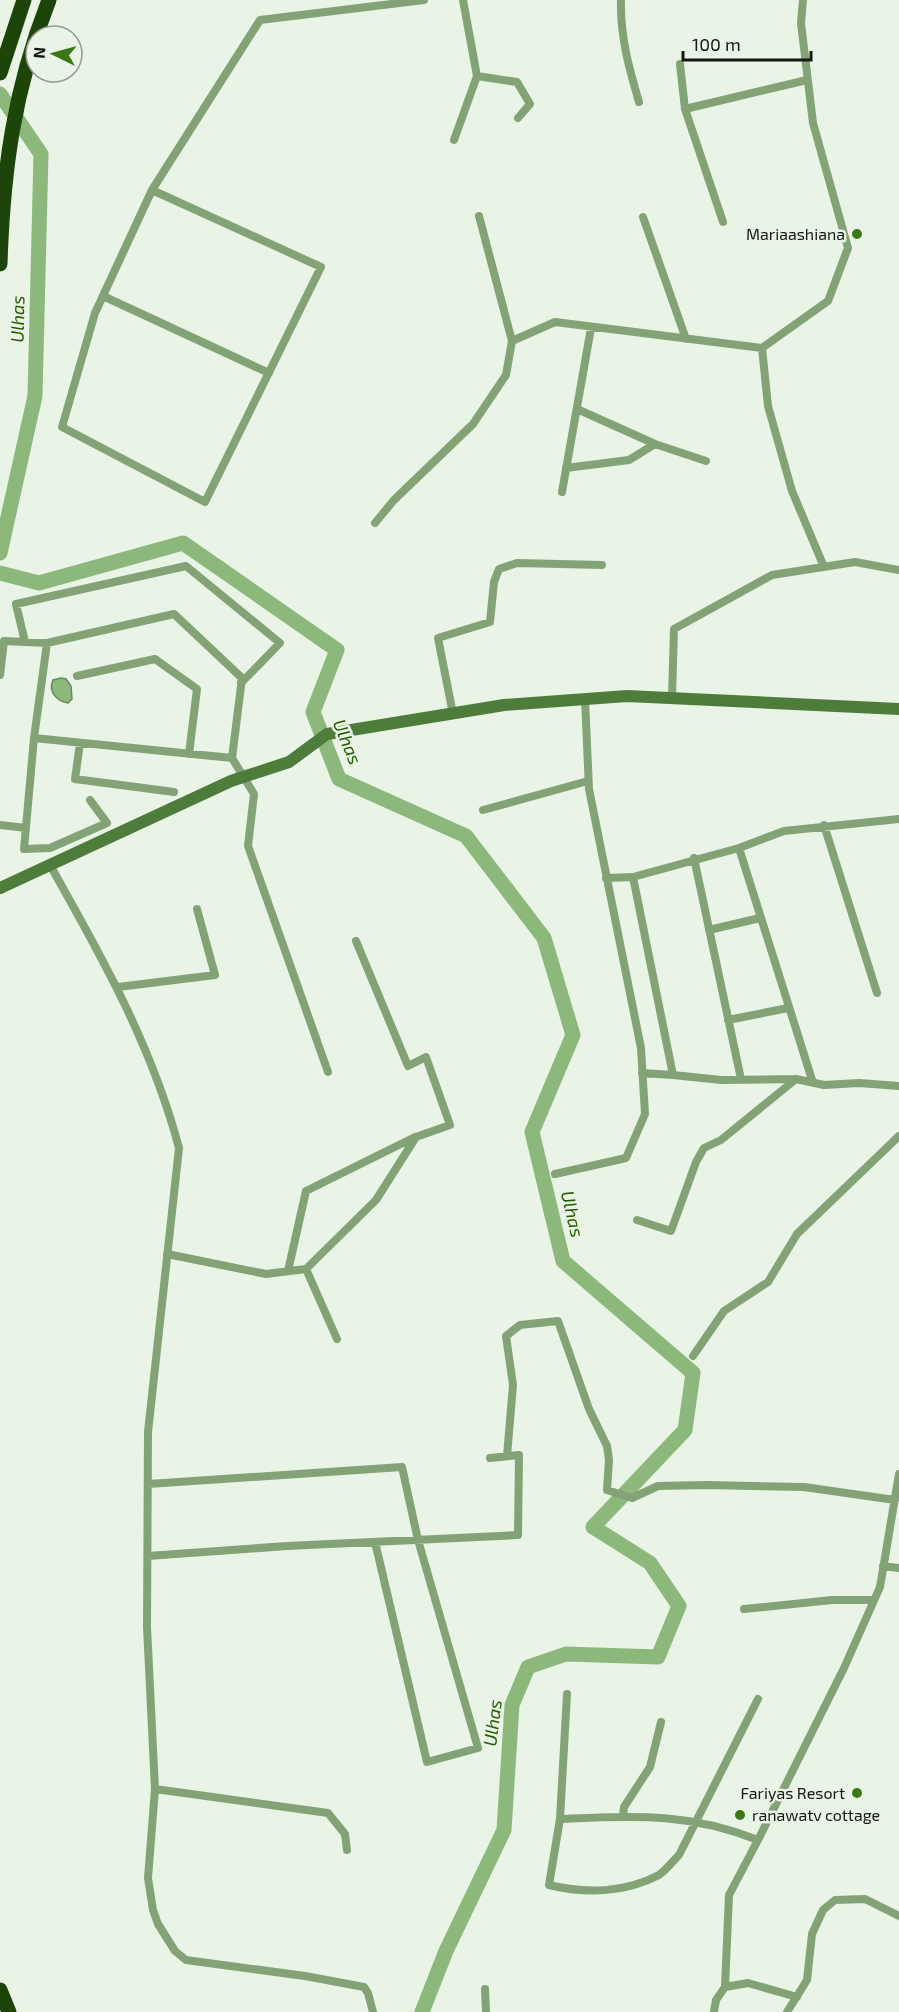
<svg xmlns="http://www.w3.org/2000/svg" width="899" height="2012" font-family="'Exo 2',sans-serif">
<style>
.water{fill:#8cb97b;stroke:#68895c;stroke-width:1.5}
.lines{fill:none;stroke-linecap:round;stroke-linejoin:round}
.river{stroke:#8cb97b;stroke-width:15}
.street{stroke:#83a377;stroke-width:8}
.secondary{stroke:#4e7d3b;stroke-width:12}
.highway{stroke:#1d4409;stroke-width:15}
.poi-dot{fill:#397917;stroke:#e9f3e6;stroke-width:2}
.labels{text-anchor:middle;stroke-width:5;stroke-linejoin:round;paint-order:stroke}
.poi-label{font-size:16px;fill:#141813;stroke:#e9f3e6;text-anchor:end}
.water-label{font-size:18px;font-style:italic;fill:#245d00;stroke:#e9f3e6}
</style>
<rect width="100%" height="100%" fill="#e9f3e6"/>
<path class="water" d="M61,678L66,679L71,686L72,699L68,703C56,701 48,691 53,680Z"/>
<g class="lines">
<path class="river" d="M0,94L41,154L35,396L0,553
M0,573L39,583L183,543L337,650L313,712L339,779L466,836L544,938L573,1035L532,1132L563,1261L693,1373L685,1430L593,1527L650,1563L679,1606L658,1657L566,1654L528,1667L512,1705L504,1830L446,1951L422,2012"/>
<path class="street" d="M463,0L477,76L517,82L530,104L518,118
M621,0C620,36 629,68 639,102
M680,64L685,109L723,222
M685,109L807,80
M454,140L477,76
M152,190L321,267L205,502L62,427L95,313L152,190L260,20L424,0
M643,217L686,339
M103,296L269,373
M512,341L555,322L762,348L828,301L848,248L813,123L801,23L803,0
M762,348L768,406L792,491L824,567
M577,409L655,444L706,461
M566,468L629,460L655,444
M562,492L591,328
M375,523L394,500L473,424L506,375L512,341L479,216
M25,642L16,604L186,566L280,643L241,683
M0,675L4,641L47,643L174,614L242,678L232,758L254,794L248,846L328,1072
M77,676L155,659L197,689L189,754
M672,698L674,629L772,575L855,562L899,570
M453,714L438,638L490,622L494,582L499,569L517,563L602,565
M34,738L47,643
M80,743L75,779L174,792
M90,800L107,823L50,848L24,849L34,738L232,758
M483,810L588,781
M0,825L26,828
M824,825L877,993
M739,848L813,1083
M694,858L741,1079
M50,865C102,957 152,1046 179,1148L148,1432L147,1627L155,1789L148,1878L153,1910L158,1924L175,1951L186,1960L305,1976L364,1987L368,1993L373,2012
M633,877L739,848L784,831L899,819
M606,878L633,877L673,1075L642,1073
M709,930L760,918
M118,987L215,975L197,909
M728,1020L788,1008
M673,1075L721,1080L796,1079L824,1085L859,1083L899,1086
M555,1174L626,1158L645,1114L641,1048L589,789L585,699
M637,1220L671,1231L696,1162L704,1148L721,1140L796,1079
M167,1254L266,1274L306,1269L376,1200L416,1137L450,1125L426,1057L408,1066L356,941
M306,1269L337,1339
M288,1271L306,1191L415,1137
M693,1356L724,1311L768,1282L797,1234L899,1136
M507,1456L513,1385L506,1336L520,1325L558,1321L589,1409L607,1446L609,1460L607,1490L632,1498L658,1486L707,1485L804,1487L895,1500
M148,1484L402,1467L418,1540L478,1748L427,1762L375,1542
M148,1556L287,1546L518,1535L519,1455L490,1458
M883,1566L899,1568
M744,1609L832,1600H874
M567,1694L560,1819L549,1885C585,1894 625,1893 659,1875C666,1870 673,1861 679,1855L758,1699
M155,1789L328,1813L345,1834L347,1850
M623,1816L624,1807L650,1767L661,1722
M560,1819C634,1816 687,1812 758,1840L729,1895L725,1987
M758,1840L844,1668L880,1587L899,1474
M485,1989L486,2012
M714,2012L716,2000L725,1987L748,1983L797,1997
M787,2012L807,1980L812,1934L823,1910L835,1900L865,1899L899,1916"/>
<path class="secondary" d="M0,888L231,781L289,762L327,734L504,705L627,696L899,709"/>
<path class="highway" d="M0,73L24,0
M0,264C3,170 14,89 49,0
M0,1990L9,2012"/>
</g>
<g class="poi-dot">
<circle cx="857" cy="234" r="6"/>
<circle cx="857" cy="1793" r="6"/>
<circle cx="740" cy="1815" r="6"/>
</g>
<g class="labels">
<g class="poi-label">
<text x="845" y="240">Mariaashiana</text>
<text x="845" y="1799">Fariyas Resort</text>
<text x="752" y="1821" text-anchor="start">ranawatv cottage</text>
</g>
<g class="water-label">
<text transform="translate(18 319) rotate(-89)" y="6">Ulhas</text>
<text transform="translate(347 742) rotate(68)" y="6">Ulhas</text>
<text transform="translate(572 1214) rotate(77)" y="6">Ulhas</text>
<text transform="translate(493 1723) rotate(-83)" y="6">Ulhas</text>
</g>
</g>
<g transform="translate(54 54) rotate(275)"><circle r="28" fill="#e9f3e6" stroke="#949b92" stroke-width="1.5"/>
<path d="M0-4.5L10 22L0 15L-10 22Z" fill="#397917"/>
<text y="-9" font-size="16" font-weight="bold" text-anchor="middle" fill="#141813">N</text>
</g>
<path d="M683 51v9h128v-9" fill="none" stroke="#141813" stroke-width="3"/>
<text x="692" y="51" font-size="18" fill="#141813" stroke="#e9f3e6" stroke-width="4.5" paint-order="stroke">100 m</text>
</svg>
